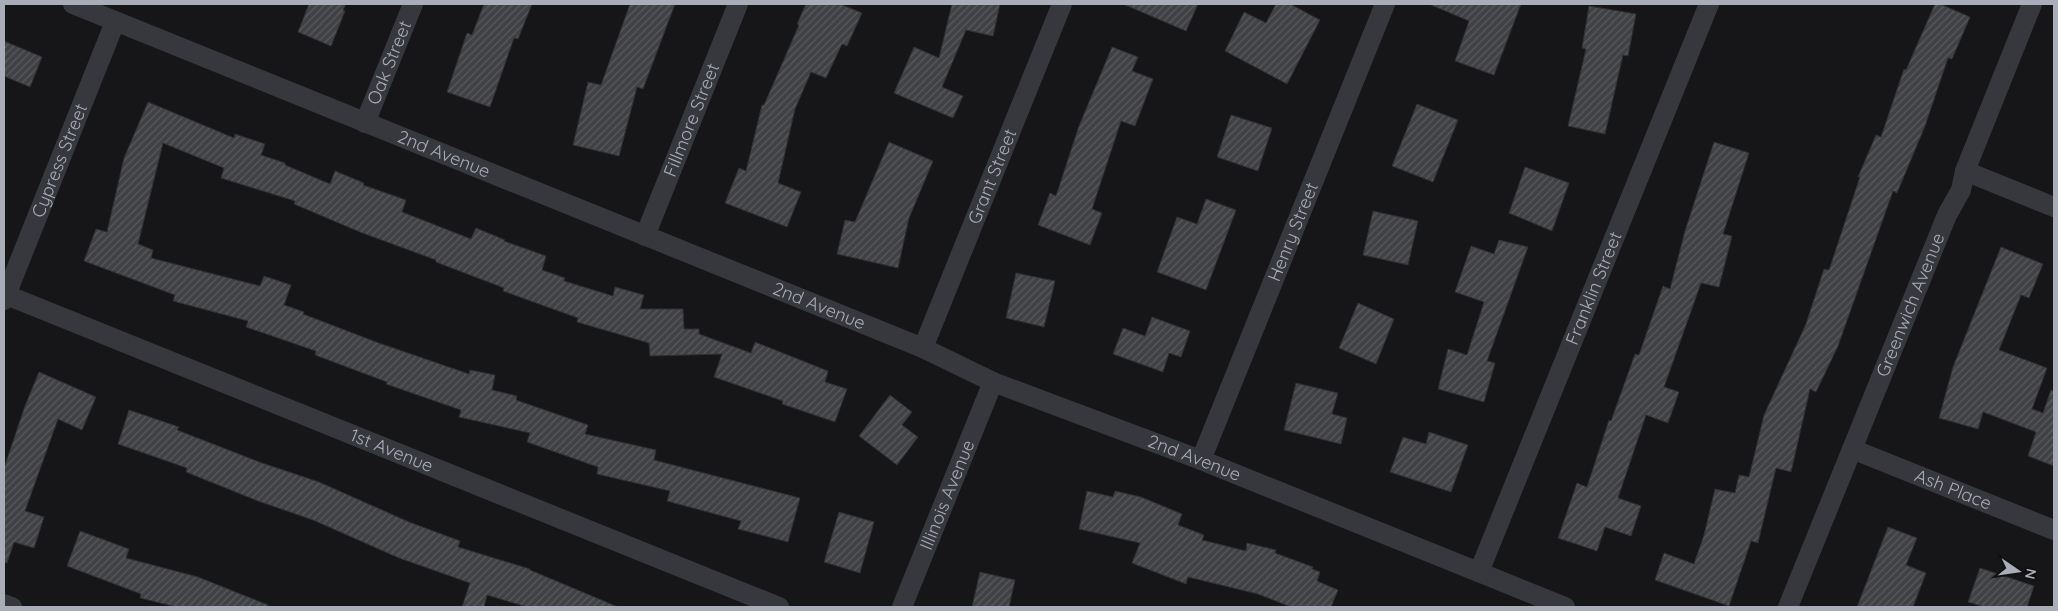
<svg xmlns="http://www.w3.org/2000/svg" width="2058" height="611" font-family="Quicksand,sans-serif">
<style>
.building{fill:url(#building-hatch);stroke:#303034}
.lines{fill:none;stroke-linecap:round;stroke-linejoin:round}
.minor{stroke:#37383d;stroke-width:20}
.labels{text-anchor:middle;stroke-width:4;stroke-linejoin:round;paint-order:stroke}
.street-label{font-size:18px;fill:#a8adb8;stroke:#111113}
</style>
<defs>
<pattern id="building-hatch" width="6" height="6" patternUnits="userSpaceOnUse" patternTransform="scale(1.25)"><rect width="6" height="6" fill="#404145"/><path d="M-1 1l2-2M0 6l6-6M5 7l2-2" fill="none" stroke="#595a5e"/></pattern>
</defs>
<rect width="100%" height="100%" fill="#161618"/>
<path class="building" d="M309,4H346L343,10L345,11L331,46L298,32Z
M484,4H532L518,39L514,38L490,107L447,92L467,33L472,35Z
M630,4H675L643,89L637,87L619,156L573,145L588,82L601,85Z
M806,4H840L862,13L847,46L842,44L826,78L811,72L795,109L778,183L801,192L787,227L725,203L739,168L746,171L762,105H764L799,25L797,24Z
M952,4H1000L993,36L966,30L942,87L963,96L953,118L894,93L914,47L939,58Z
M1123,4H1198L1186,31Z
M1276,4H1290L1320,20L1287,84L1225,51L1244,12L1266,23Z
M1429,4H1521L1494,75L1455,61L1469,21Z
M1935,4H1940L1970,17L1952,59L1948,58L1925,126L1897,193L1893,191L1838,346L1816,392L1810,389L1791,472L1776,468L1758,543L1751,541L1729,606L1655,580L1664,553L1694,564L1704,535L1715,489L1735,493L1739,475L1749,477L1764,415L1806,324L1824,269L1829,270L1860,177H1858L1876,135L1881,137L1904,69L1906,70Z
M1589,6L1636,14L1628,56L1623,55L1605,134L1568,126L1586,49L1582,48Z
M4,41L42,57L30,87L4,76Z
M1112,47L1138,57L1132,71L1153,79L1135,126L1121,121L1092,209L1102,213L1090,245L1038,225L1050,193L1056,196L1079,126Z
M148,102L234,138L235,134L265,144L261,155L285,163V165L330,184L335,171L364,183L363,185L406,200L402,212L471,239L476,228L505,240L504,241L546,256L542,270L565,278L564,281L613,296L615,287L644,295L640,309H683L684,329H699V334L751,353L755,342L828,371L825,382L847,389L835,422L782,404L783,401L714,377L722,354L650,356L649,343L577,322L578,318L503,291L504,288L436,262V260L360,232L294,204L295,201L221,178L224,168L163,143L138,244L153,250L151,258L260,286L264,276L291,285L284,305L304,312L303,314L376,342L469,374L470,370L495,375L492,390L517,396L516,400L588,425L585,434L656,450L654,460L800,498L788,542L738,529L741,521L667,501L670,491L597,474L598,467L527,442L530,433L459,417L461,410L386,384L387,382L315,355L316,351L246,327L248,321L173,301L175,295L84,261L96,229L107,232L124,158Z
M1417,104L1458,120L1433,182L1392,166Z
M1231,115L1272,128L1258,171L1217,157Z
M889,142L933,161L909,218L898,268L837,254L845,220L855,222Z
M1714,142L1749,153L1723,234L1732,236L1719,287L1701,283L1664,387L1679,392L1668,423L1646,415L1618,498L1641,506L1631,536L1605,527L1597,551L1558,538L1577,483L1587,487L1609,420L1611,421L1635,354L1639,355L1663,286L1670,289L1685,231Z
M1525,167L1569,183L1552,231L1509,213Z
M1206,199L1236,210L1206,290L1157,272L1177,217L1197,224Z
M1373,211L1418,221L1408,265L1363,255Z
M1499,240L1528,247L1487,361L1495,363L1484,402L1438,389L1448,349L1467,355L1484,302L1455,292L1471,246L1494,254Z
M2001,247L2043,264L2029,298L2021,295L1999,350L2047,368L2032,409L2043,413L2051,390L2054,391V466L2028,456L2036,432L1983,412L1978,429L1939,418L1953,367Z
M1016,273L1055,281L1044,327L1006,318Z
M1358,303L1394,319L1376,364L1339,348Z
M1152,317L1190,331L1181,357L1169,353L1163,372L1113,354L1123,328L1145,336Z
M39,372L96,397L82,430L58,419L25,511L44,517L34,548L14,542L7,563L4,562V468L25,406Z
M1296,383L1338,393L1332,414L1347,418L1341,444L1284,430Z
M890,395L912,412L902,425L918,437L897,465L859,436Z
M129,410L179,427L177,430L262,463L319,482L409,522L460,541L458,547L530,569V570L618,607H527L487,595L484,607H462L470,583L399,558L313,520L258,501L186,472L187,468L118,444Z
M1429,432L1468,445L1451,492L1390,472L1403,437L1426,444Z
M1087,491L1113,497L1115,491L1141,497L1182,514L1178,525L1204,535L1202,540L1246,551L1247,543L1276,550L1275,553L1313,567L1312,569L1320,572L1317,581L1338,590L1331,607H1291L1258,594L1188,577L1186,584L1132,563L1140,543L1079,529Z
M839,512L874,522L860,573L824,562Z
M1888,527L1917,538L1906,565L1926,573L1913,607H1857Z
M80,531L129,549L126,558L198,577L268,605V607H177L140,598L141,594L67,566Z
M1980,568L2034,586L2027,607H1985L1968,602Z
M980,572L1015,580L1009,607H972Z"/>
<g class="lines">
<g class="minor">
<path id="s1" d="M73,4L923,348L993,382L1201,460L1565,607"/>
<path id="s2" d="M365,123L413,4"/>
<path d="M1965,171L2054,207"/>
<path id="s3" d="M645,236L738,4"/>
<path id="s4" d="M4,294L779,607"/>
<path id="s5" d="M4,300L115,22"/>
<path id="s6" d="M923,348L1062,4"/>
<path id="s7" d="M1852,449L2054,530"/>
<path id="s8" d="M1201,460L1385,4"/>
<path id="s9" d="M1479,572L1709,4"/>
<path d="M4,604L12,607"/>
<path id="s10" d="M902,607L993,382"/>
<path id="s11" d="M1788,607L1947,215L1961,190L1965,171L2032,4"/>
</g>
</g>
<g class="labels">
<g class="street-label">
<text dy="6" stroke="none"><textPath href="#s2" startOffset="65">Oak Street</textPath></text>
<text dy="6" stroke="none"><textPath href="#s3" startOffset="125">Fillmore Street</textPath></text>
<text dy="6" stroke="none"><textPath href="#s1" startOffset="400">2nd Avenue</textPath></text>
<text dy="6" stroke="none"><textPath href="#s5" startOffset="150">Cypress Street</textPath></text>
<text dy="6" stroke="none"><textPath href="#s6" startOffset="185">Grant Street</textPath></text>
<text dy="6" stroke="none"><textPath href="#s8" startOffset="246">Henry Street</textPath></text>
<text dy="6" stroke="none"><textPath href="#s9" startOffset="306">Franklin Street</textPath></text>
<text dy="6" stroke="none"><textPath href="#s11" startOffset="326">Greenwich Avenue</textPath></text>
<text dy="6" stroke="none"><textPath href="#s1" startOffset="805">2nd Avenue</textPath></text>
<text dy="6" stroke="none"><textPath href="#s4" startOffset="418">1st Avenue</textPath></text>
<text dy="6" stroke="none"><textPath href="#s1" startOffset="1210">2nd Avenue</textPath></text>
<text dy="6" stroke="none"><textPath href="#s7" startOffset="109">Ash Place</textPath></text>
<text dy="6" stroke="none"><textPath href="#s10" startOffset="121">Illinois Avenue</textPath></text>
</g>
</g>
<rect width="2058" height="611" fill="none" stroke="#a8adb8" stroke-width="10"/>
<g transform="translate(2018 571) rotate(103)" stroke="#111113" stroke-width="4" paint-order="stroke">
<path d="M0-4L9 19L0 12L-9 19Z" fill="#a8adb8"/>
<text y="-8" font-size="14" font-weight="bold" text-anchor="middle" fill="#a8adb8">N</text>
</g>
</svg>
